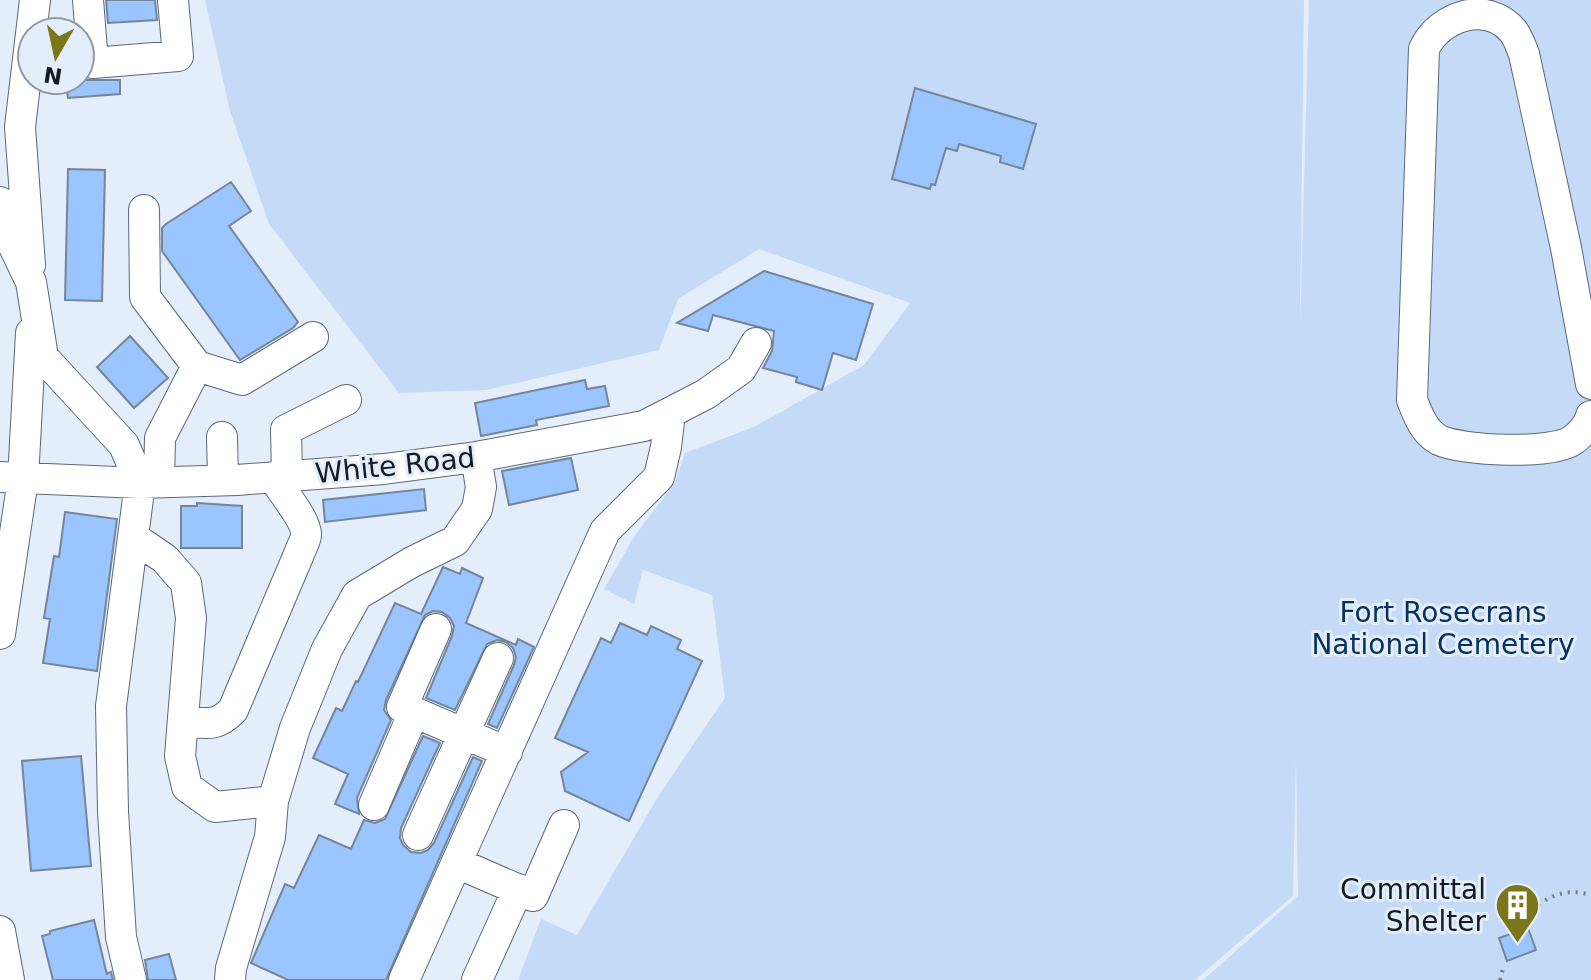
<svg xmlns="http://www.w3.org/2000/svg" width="1591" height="980" font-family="'DejaVu Sans',sans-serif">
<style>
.green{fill:#c4daf7}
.building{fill:#9ac5fe;stroke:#768598;stroke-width:2}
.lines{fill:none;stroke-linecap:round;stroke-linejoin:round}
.minor-casing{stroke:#5a687a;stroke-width:32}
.path{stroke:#737b85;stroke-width:4;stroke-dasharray:2 6;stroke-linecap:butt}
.minor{stroke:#fff;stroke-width:30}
.labels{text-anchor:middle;stroke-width:6;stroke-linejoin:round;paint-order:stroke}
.street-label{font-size:28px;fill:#151b22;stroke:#e4eefb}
.park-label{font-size:28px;fill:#063263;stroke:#e4eefb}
.poi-label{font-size:28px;fill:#151b22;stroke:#e4eefb;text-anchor:end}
</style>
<rect width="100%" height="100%" fill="#e4eefb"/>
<path class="green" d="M205,0H1304L1300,332L1309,0H1591V980H1203L1298,896L1296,758L1293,896L1195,980H518L541,919L577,935L659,795L725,698L712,595L643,570L634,604L604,589L634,537L675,482L685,453L754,427L864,365L910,303L759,249L678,299L659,350L486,390L399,393L269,224L230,111Z"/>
<path class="building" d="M106,0H155L157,20L108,23Z
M65,80H120V94L68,98Z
M915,88L1036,124L1023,169L1000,162L1001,156L959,144L957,151L946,148L935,185L931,184L930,189L892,179Z
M68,169L105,170L102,301L65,300Z
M231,182L251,211L229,226L298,322L293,328L240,360L162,251V228L166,224Z
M764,271L873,304L856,360L833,353L822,390L796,382L797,377L763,368L772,351L774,331L713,315L708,331L677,323Z
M130,336L168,378L134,408L97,367Z
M585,380L587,389L605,386L609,406L536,420L537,425L481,436L475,403Z
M571,458L578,490L509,505L502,471Z
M424,489L426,510L325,522L323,500Z
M197,503L242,506V548H181V506H197Z
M65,512L117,519L97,671L43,663L50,619L44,618L54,556L59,557Z
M443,567L460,574L462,568L483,578L466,623L516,645L518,639L534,647L497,728L488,724L514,665L516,657L513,648L506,642L497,640L487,644L455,710L426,698L452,636L454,626L450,618L442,612L433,611L425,615L386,700L384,710L391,720L357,798L359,814L335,804L348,774L313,758L336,708L342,711L356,681L358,682L395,603L421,614Z
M620,623L647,635L651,626L681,640L677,649L702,661L629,821L565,791L561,772L588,752L555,738L601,638L611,643Z
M423,736L440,743L401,828L400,838L403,845L411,852L421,853L428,850L434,843L473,757L482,761L386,980H288L251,963L285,884L294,888L319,835L351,849L364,820L375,823L385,819Z
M81,756L91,866L31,871L22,761Z
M94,920L107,975V973L111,972L113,980H53L42,936L50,934V931Z
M1528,928L1536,950L1507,961L1499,938Z
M169,954L176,980H148L145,960Z"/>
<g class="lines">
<defs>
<path id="minor" d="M88,0L93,63L178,56L173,0
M0,202L5,228L31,282L43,357L124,445L140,483L111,706L113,812L121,937L131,980
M144,210L145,297L197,366
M30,265L20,127L35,0
M1591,384L1566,248L1524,54C1521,47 1518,37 1513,31C1487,0 1439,16 1424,49L1412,400C1418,415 1424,432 1439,440C1462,451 1552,455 1573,440C1580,435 1589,425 1591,416
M222,437L223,480
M287,476L286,430L346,400
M0,477L140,483L237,480L384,469L476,457L644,426L706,394L741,369L756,343
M159,482L160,438L197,366L242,380L313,337
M133,537L165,559L186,583L191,618L180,756L187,787L215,807L273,801L295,728L327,649L357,595L412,562L455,541L477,509L481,487L476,457
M436,629L402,707L507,752
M0,634L23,479L31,333
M183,721C205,723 216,728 233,710L299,554C301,548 306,540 306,535C307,521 281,490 273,477
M374,805L414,712
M418,835L498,658
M457,863L533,896L564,825
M0,931L9,980
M230,980L231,968L270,837L273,801
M404,980L605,531L659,477L666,447L670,413
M477,980L518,889"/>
</defs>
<use href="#minor" class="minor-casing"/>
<path class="path" d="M1521,921C1541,900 1560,886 1591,895
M1500,980L1504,965"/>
<use href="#minor" class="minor"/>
</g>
<defs>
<symbol id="building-pin" viewBox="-11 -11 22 30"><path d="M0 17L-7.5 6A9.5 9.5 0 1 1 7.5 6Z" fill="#7c761a" stroke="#e4eefb"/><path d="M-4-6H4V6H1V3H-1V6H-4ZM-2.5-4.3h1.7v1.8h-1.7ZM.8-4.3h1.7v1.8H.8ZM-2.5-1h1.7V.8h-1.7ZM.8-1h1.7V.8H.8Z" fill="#fff"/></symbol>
</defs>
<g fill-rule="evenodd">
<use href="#building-pin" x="1492" y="880" width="51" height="69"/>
</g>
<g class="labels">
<g class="street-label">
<text transform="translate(395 465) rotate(-6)" y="10">White Road</text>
</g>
<g class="park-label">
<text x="1443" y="622">Fort Rosecrans<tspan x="1443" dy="32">National Cemetery</tspan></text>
</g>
<g class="poi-label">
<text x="1486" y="899">Committal<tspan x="1486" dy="32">Shelter</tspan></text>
</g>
</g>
<g transform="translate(56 56) rotate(189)"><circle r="38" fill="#e4eefb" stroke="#919aa4" stroke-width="2"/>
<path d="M0-6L14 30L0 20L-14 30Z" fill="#7c761a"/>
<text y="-12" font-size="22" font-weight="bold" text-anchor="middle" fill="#151b22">N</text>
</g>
</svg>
